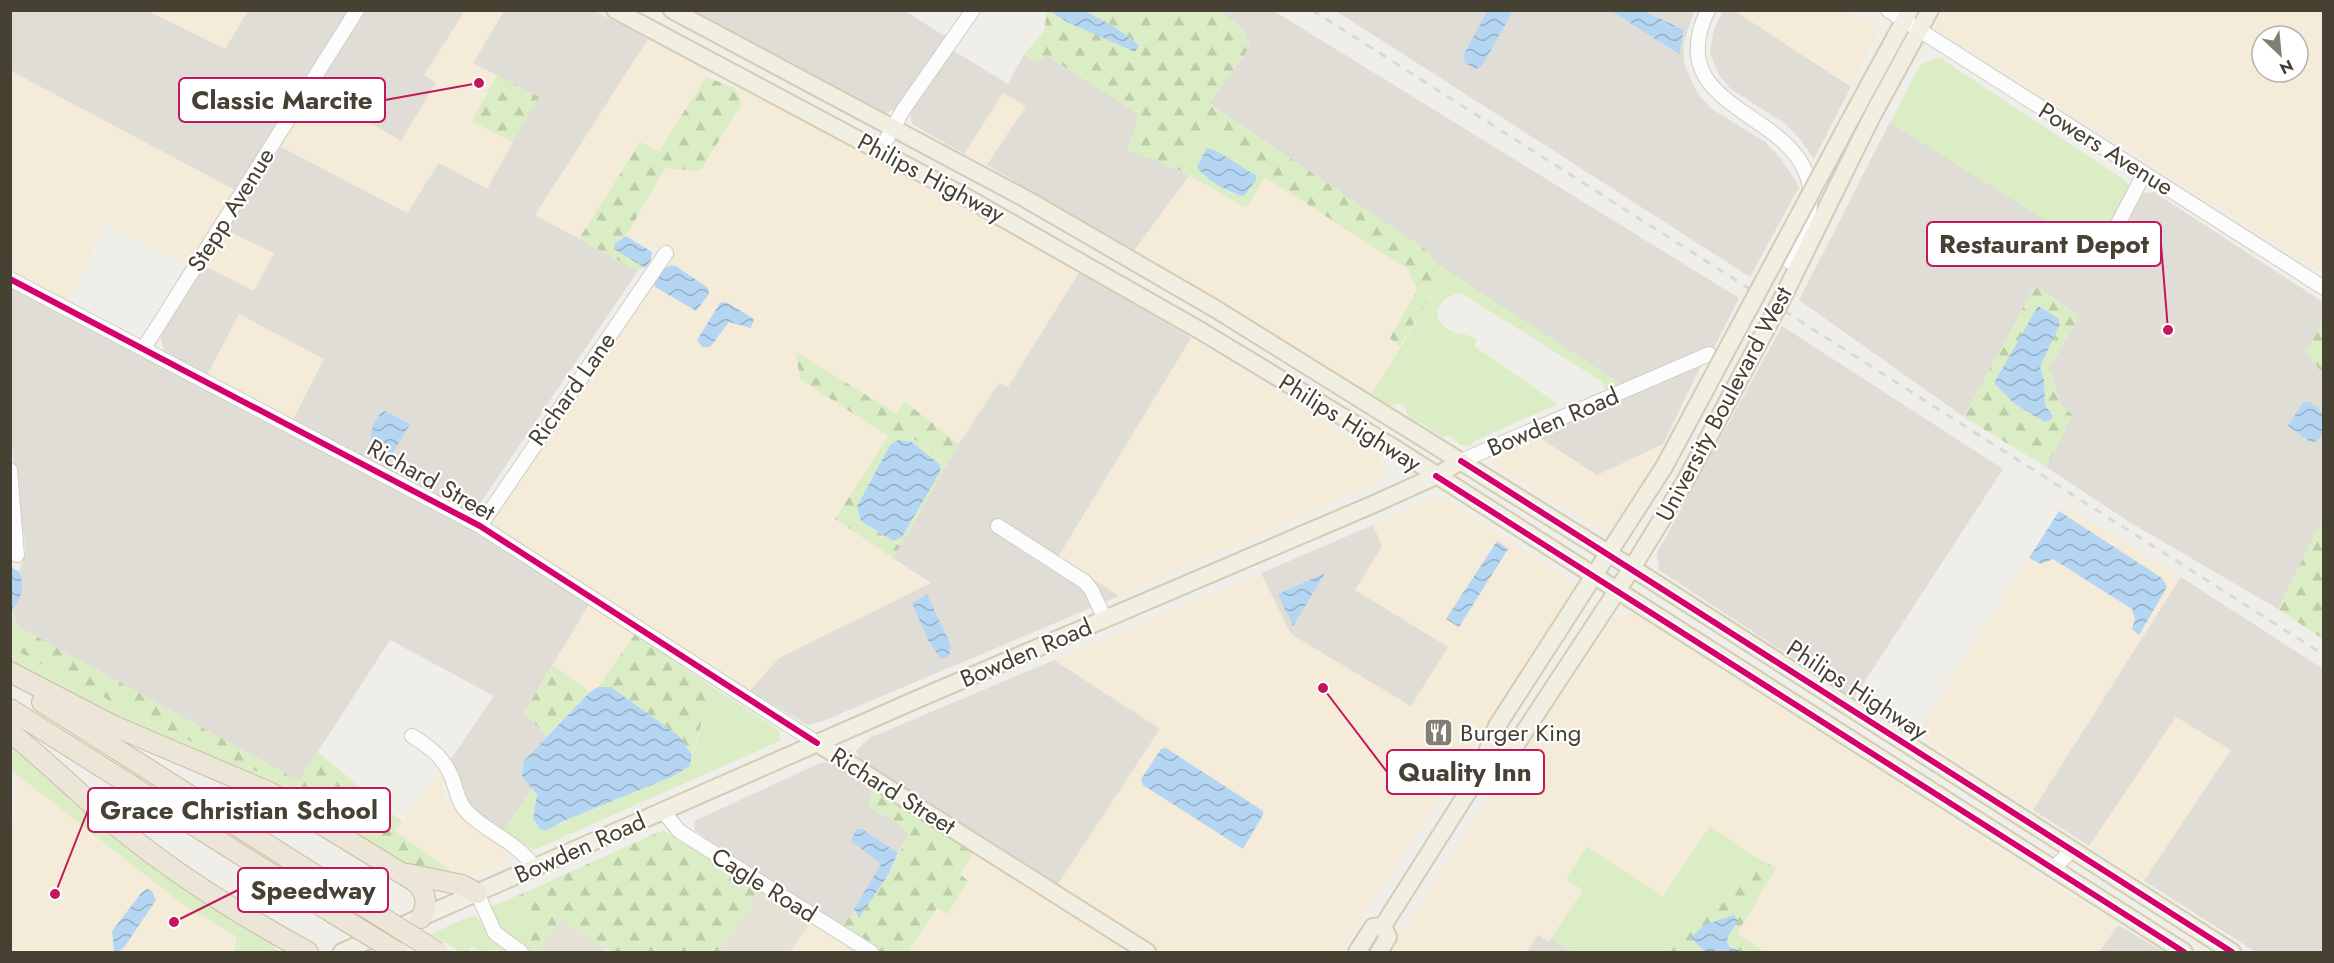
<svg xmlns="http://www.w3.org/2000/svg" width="2334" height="963" font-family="Jost,sans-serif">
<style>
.residential{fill:#e5e1d5}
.commercial{fill:#f4ebd9;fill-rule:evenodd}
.industrial{fill:#e0ddd6}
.green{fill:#dbedc5;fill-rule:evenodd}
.forest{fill:url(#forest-firs);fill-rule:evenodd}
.water{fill:url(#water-waves)}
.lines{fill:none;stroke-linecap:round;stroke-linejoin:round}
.minor-casing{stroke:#ceccc5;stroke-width:16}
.major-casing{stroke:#d4ccb4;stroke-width:20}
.highway-casing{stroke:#cabea1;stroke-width:22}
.minor{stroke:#fdfcfc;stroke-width:14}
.major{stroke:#f1eee2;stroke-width:16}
.highway{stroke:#ece6d8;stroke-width:20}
.rail{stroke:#d9d9d8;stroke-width:3;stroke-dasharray:8 8;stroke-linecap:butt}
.major-bridge-casing{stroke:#d4ccb4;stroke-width:20;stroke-linecap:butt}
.highway-bridge-casing{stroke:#cabea1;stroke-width:22;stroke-linecap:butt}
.major-bridge{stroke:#f1eee2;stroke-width:16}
.highway-bridge{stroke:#ece6d8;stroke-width:20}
.cycleway-casing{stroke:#fff;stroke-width:10}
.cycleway{stroke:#d6006c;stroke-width:6}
.labels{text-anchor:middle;stroke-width:4.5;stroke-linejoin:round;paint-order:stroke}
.street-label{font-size:24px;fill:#474134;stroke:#fff}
.poi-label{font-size:24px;fill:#474134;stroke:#fff;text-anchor:start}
.leader{fill:none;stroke:#c2185b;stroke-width:2}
.callout-dot{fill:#c2185b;stroke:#fff;stroke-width:2}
.callout{fill:#fff;stroke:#c2185b;stroke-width:2}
.callout-label{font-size:26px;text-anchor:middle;font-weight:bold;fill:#474134}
</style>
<defs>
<pattern id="forest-firs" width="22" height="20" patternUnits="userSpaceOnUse" patternTransform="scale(1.5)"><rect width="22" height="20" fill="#dbedc5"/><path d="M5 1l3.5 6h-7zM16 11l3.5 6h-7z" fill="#bdccaa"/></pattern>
<pattern id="water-waves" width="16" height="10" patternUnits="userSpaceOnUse" patternTransform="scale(1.5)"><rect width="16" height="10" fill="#b4d6f2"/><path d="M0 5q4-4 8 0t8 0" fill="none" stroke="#94afc5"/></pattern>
</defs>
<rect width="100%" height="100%" fill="#f0eee8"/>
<path class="residential" d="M760,890L811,922L790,952H720Z
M559,920L606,948L604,952H538Z"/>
<path class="commercial" d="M1942,10L2323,11V274L1936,29L1935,24ZM2262,36H2298V72H2262Z
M148,11H248L225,50Z
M465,11H504L473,62L497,75L472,121L513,142L487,189L407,213L281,147L315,91L401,141L436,83L424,75Z
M1735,11H1852L1874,25L1878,31L1851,87Z
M648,39L710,70L659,151L640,142L579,239L535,215Z
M10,71L237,191L190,266L105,223L69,303L11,273Z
M742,87L1080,271L1008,387L999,383L959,444L904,401L897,415L796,353L800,379L888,436L835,520L931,583L779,658L750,691L487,523L675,252L668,248H649L626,236L665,168L742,103L735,88Z
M1003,93L1026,106L987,165L964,154Z
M1189,176L1246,208L1265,177L1408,269L1417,290L1390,337L1399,347L1372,394L1133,252Z
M226,230L274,253L254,291L203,265Z
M239,314L324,359L293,420L207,375Z
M1191,338L1381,457L1385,474L1376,483L1119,596L1058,558Z
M1534,434L1597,474L1663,444L1615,525L1603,531L1493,464V454Z
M1434,497H1442L1573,582L1576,590L1340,952H1159L1056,887L1160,730L1054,660L1261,573L1291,634L1447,647L1355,590L1382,547L1373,525Z
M2063,505L2181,577L2033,810L1917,733Z
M590,603L635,634L598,687L590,692L553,665Z
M1634,613L2061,889L2118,925L2099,952H1765L1737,934L1776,868L1710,827L1663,896L1584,890L1549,941L1527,952H1389L1474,820L1616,616Z
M2176,717L2231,749L2144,881L2089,846Z
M441,772L445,801L509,849V861L477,875L459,877L395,831Z
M19,774L185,906L236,936L235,952H11L10,833Z
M975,850L1138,952H908L937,908L948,913L968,881L960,874Z
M811,922L858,952H790Z"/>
<path class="industrial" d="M10,11H148L225,49L248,11H353L237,191L11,71Z
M366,11H465L424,75L436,83L401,141L315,91Z
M504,11H595L648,39L535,215L638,271L472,515L293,420L324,359L239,314L207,375L164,351L160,334L203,265L254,291L274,253L226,230L281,147L407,213L439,163L487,189L538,97L473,63Z
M689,11H905L946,37L898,107L886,113L846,95Z
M1221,11H1274L1739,298L1714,348L1622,385L1434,262L1430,253L1209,103L1250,47L1242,29Z
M1336,11H1487L1463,56L1482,66L1513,11H1611L1679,54L1684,30L1644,11H1694L1683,46L1684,63L1697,93L1712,109L1765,142L1782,160L1799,187L1750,277Z
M1723,11H1735L1851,87L1814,159L1801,140L1784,123L1731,89L1720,77L1710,53L1714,29Z
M951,49L1008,84L1024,54L1036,62L1046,55L1139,114L1128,150L1182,171L1189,176L1133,252L987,165L1026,106L1003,93L964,154L912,124L910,113Z
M1890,122L2109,260L2143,193L2154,192L2323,302V320L2306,352L2323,374V518L2278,609L2131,523L2046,467L2073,415L2060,403L2049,368L2080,316L2035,286L1964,417L1799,300Z
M1080,271L1191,338L1058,557L1119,596L823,721L808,725L750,691L779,658L931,583L893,558L959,444L999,383L1008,387Z
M10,286L465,523L590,603L524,712L547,737L523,762L522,777L532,788L503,832L465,802L451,759L494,696L390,640L299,781L19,627L11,610L23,585L19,572L26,552L10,433Z
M1782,326L2003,469L1854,698L1659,570L1657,553Z
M1700,364L1701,366L1663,444L1597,475L1534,434Z
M1373,525L1382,547L1355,590L1448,647L1411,706L1291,634L1261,573Z
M2181,577L2323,669V952H2256L2144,881L2231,750L2176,717L2089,846L2033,810Z
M1054,660L1160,729L1056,887L860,759L856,751L869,738Z
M829,762L873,790L869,807L896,822L909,834L898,853L862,829L881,864L854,909V913L840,926L730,856L695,830L694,821L820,763Z
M2118,925L2164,952H2099Z
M1538,935L1548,941L1551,938L1573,952H1527Z"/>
<path class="green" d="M1940,58L2126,181L2130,189L2095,252L1890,122L1921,64Z
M1210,130L1253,155L1265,177L1246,208L1182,171ZM1217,151L1235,165L1255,175L1232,194L1202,175Z
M1447,270L1622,385L1607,392L1601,381L1461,293C1443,295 1427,314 1446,328C1455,335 1467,333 1477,339L1474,346L1558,404L1474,441L1470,446L1461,445L1448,435L1443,437L1408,416L1405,407L1399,403L1391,406L1372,394Z
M908,435L947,465L900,546L893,541L902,537L940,472L939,465L890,445L862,496L853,491L888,436L898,440Z
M10,612L19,627L13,649L157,726L294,788L387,857L11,664Z
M712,687L779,730L780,741L534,850L503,832L532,788L537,794L533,819L536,825L562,824L566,820L671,777L690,766Z
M11,739L272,943L278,952H235L236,936L185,906L11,770Z
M1710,826L1754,856C1747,867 1742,879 1734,889C1719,909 1676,929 1668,949L1671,952H1573L1551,938L1583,890L1566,879L1587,847L1663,896Z
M517,896L537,916L528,943L542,947L538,952C517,952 491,929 492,906Z
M473,915L477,917L489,934L515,952H502L497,949L483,952L471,947L469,952H460L431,934Z"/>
<path class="forest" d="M1047,11L1067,22L1139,45L1115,27L1085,11H1221L1242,29L1250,47L1209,103L1430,253L1434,262L1447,270L1399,347L1390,338L1417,290L1408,269L1265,177L1253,155L1210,130L1182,171L1128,150L1139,114L1046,55L1036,62L1024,54L1044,32Z
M497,75L539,97L513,142L472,121Z
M706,77L735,88L742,103L700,171L665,168L626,236L621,238L614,249L645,268L638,271L579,239L640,142L659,151Z
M2035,286L2080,316L2049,368L2060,403L2073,415L2046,467L1964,417ZM2060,324L2040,367L2044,380L2045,405L2051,411L1994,383Z
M2323,320V374L2306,352Z
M796,352L897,414L904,401L959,444L947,465L909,435L898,440L888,436L800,379Z
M853,491L862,496L857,506L861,521L900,546L893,558L835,519Z
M2323,518L2324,639H2323L2278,609Z
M19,627L299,781L318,752L402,822L395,831L459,877L422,873L387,857L294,788L157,726L13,649Z
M635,634L712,687L692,755L679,736L611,687H598Z
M553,665L590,692L547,737L524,712Z
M873,790L975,850L960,874L968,881L948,914L937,908L908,952H881L840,926L854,913L859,917L888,875L909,834L896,822L868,806Z
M663,830L760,890L720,952H613L559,920L542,947L528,943L537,916L517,896Z
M1754,856L1776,868L1737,934L1765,952C1750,952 1734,954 1726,940L1738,921L1691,938L1705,952H1671L1668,949C1676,929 1718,909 1734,889C1742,879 1747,867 1754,856Z"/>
<path class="water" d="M1049,11H1085L1115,27L1139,45L1135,52L1067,22Z
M1487,11H1513L1482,66L1476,69L1465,63L1463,56Z
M1611,11H1644L1684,30L1679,54Z
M1207,148C1224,152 1239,167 1256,175V180L1244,196C1231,194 1204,179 1197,167Z
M626,236L652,252L651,260L645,268L614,249L615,243Z
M671,265L676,266L708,288L709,294L696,311L655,287L654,284L664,269Z
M726,302L754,319L751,328L729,322L710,347H702L697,340L720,303Z
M2038,306L2058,318L2060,324L2040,367L2044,380L2045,405L2053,416L2051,420L2045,422L2015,404L1994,383Z
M2303,402H2310L2323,413C2324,424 2325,435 2316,442L2309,441L2288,426Z
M385,411L410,424L391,456C374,447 365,441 375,422C378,416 379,414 385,411Z
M898,440L912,442L940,465V472L902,537L893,541L861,521L857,506L890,445Z
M2059,511L2162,578L2167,587L2139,635L2132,629L2135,619L2132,609L2053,559L2041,564L2029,558Z
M1497,541L1508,549L1459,627L1446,619Z
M11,567L19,572C26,585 21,600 11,610Z
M1325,573L1293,626L1278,594Z
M927,594L951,646L949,656L941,659L928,640L912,603Z
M598,687H611L679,736L692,755L690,766L671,777L566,820L547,830H541L533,819L537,794L522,777L523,762L590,692Z
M1166,748L1263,811V815L1243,849L1143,785L1141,779L1161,749Z
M856,829H862L898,853L888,875L859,918L854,909L881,864L851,841Z
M147,889L152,891L156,900L125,946L118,952H114L112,931L142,892Z
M1734,915L1738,921L1726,940L1730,947L1743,952H1705L1691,938L1704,925Z"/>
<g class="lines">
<defs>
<path id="minor" d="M1708,10C1655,118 1820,109 1810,205C1808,225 1796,243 1788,261
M1888,10L2324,288
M880,151L903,110L973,10
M2100,258L2144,174
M10,279L480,526L817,743
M144,348L357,10
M1461,461L1709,354
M10,470L17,555
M480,526L666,253
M998,526L1085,582L1092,591L1105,619
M412,736C433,749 448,761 455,787C458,796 460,805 467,812C489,834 515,840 535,868
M663,811L679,831L871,952
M2053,869L2071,851
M477,893L495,933L521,952"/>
<path id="major" d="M615,10L964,196L1201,331L1391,446L2184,952
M672,10L1026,199L1214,308L1632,568L2232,952
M1857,107L1910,10
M1783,297L1871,118L1930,10
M817,743L1147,952
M1481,771L1500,760L1517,743L1632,568L1686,480
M342,952L920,698L1374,504L1436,476L1461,461
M1357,952L1373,927L1383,926L1471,787C1483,768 1488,747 1497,726L1664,467
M1379,952L1388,937L1383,926"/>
<path id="highway" d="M10,672L114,726L269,792L416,882C427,894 428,903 421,918
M42,702L367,908
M10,709L328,910
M10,732C50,764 85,800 124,832C181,878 244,917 308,952
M408,874L462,885L477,893"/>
</defs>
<use href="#minor" class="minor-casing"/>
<use href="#major" class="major-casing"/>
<use href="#highway" class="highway-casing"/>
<use href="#minor" class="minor"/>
<use href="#major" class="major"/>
<use href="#highway" class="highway"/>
<path class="rail" d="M1312,10L2324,655"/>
<defs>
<path id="major-bridge" d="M1664,467L1857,107
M1686,480L1783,297"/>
<path id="highway-bridge" d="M367,908L437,952
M328,910L397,952"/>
</defs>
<use href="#major-bridge" class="major-bridge-casing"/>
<use href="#highway-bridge" class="highway-bridge-casing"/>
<use href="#major-bridge" class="major-bridge"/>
<use href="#highway-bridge" class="highway-bridge"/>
<defs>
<path id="cycleway" d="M10,279L480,526L817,743
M1461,461L2232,952
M1436,476L2184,952"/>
</defs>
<use href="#cycleway" class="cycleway-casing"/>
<use href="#cycleway" class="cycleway"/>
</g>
<defs>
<symbol id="restaurant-square" viewBox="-11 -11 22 22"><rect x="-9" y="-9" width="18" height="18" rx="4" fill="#827e73" stroke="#fff"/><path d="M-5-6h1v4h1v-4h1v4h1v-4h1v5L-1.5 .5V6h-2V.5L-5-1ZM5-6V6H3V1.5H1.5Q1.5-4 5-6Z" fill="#fff"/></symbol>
</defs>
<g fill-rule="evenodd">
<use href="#restaurant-square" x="1422" y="716" width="33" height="33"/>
</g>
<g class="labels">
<g class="street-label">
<text transform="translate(2106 149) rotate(32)" y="8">Powers Avenue</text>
<text transform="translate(931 178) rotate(28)" y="8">Philips Highway</text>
<text transform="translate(231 210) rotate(-58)" y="8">Stepp Avenue</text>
<text transform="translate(572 389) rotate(-55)" y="8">Richard Lane</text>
<text transform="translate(1724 404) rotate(-62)" y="8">University Boulevard West</text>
<text transform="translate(1553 422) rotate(-23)" y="8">Bowden Road</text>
<text transform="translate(1350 423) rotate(32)" y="8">Philips Highway</text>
<text transform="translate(431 480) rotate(29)" y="8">Richard Street</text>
<text transform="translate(1026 653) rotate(-23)" y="8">Bowden Road</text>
<text transform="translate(1857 690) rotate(33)" y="8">Philips Highway</text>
<text transform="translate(893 791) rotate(32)" y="8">Richard Street</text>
<text transform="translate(580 848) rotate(-24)" y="8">Bowden Road</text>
<text transform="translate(764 885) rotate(32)" y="8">Cagle Road</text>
</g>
<g class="poi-label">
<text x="1460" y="741">Burger King</text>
</g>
</g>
<path class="leader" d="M479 83L385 100M2168 330L2161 244M1323 688L1387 772M55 894L88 810M174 922L238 890"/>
<g class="callout-dot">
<circle cx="479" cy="83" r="6"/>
<circle cx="2168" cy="330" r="6"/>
<circle cx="1323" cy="688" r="6"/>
<circle cx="55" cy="894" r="6"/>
<circle cx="174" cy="922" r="6"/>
</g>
<g class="callout">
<rect x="179" y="78" width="206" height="44" rx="6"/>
<rect x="1927" y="222" width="234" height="44" rx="6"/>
<rect x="1387" y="750" width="157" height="44" rx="6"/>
<rect x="88" y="788" width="302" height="44" rx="6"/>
<rect x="238" y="868" width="150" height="44" rx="6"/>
</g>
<g class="callout-label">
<text x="282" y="109">Classic Marcite</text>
<text x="2044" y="253">Restaurant Depot</text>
<text x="1465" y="781">Quality Inn</text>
<text x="239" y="819">Grace Christian School</text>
<text x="313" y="899">Speedway</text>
</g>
<rect width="2334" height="963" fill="none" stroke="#474134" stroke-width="24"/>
<g transform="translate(2280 54) rotate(154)"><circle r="28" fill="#ffffff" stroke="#b5b3ae" stroke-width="1.5"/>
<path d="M0-4.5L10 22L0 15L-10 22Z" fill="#827e73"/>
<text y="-9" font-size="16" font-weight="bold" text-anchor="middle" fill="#474134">N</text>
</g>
</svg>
